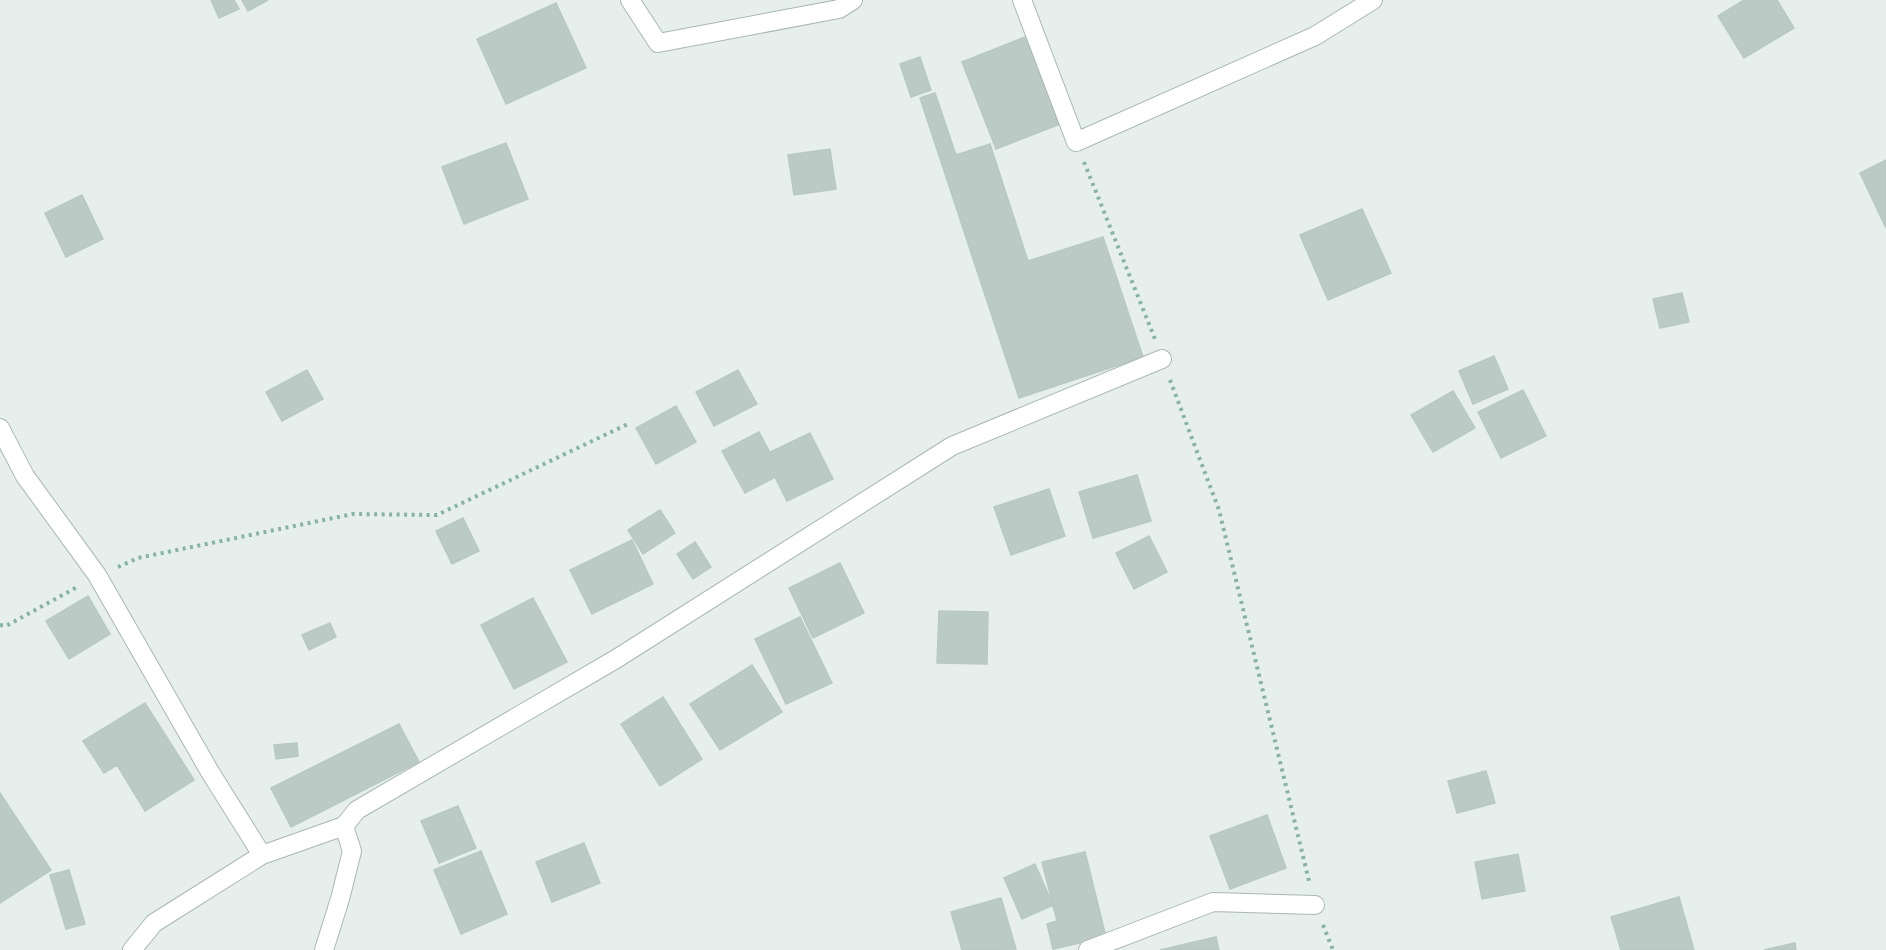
<svg xmlns="http://www.w3.org/2000/svg" width="1886" height="950" font-family="'DM Sans',sans-serif">
<style>
.building{fill:#bbcac4;stroke:#b8c9c2;stroke-width:1.5}
.lines{fill:none;stroke-linecap:round;stroke-linejoin:round}
.minor-casing{stroke:#a8b8b2;stroke-width:20}
.path{stroke:#86b3a5;stroke-width:4;stroke-dasharray:3 4.5;stroke-linecap:butt}
.minor{stroke:#fff;stroke-width:18}
</style>
<rect width="100%" height="100%" fill="#e6efeb"/>
<path class="building" d="M211,0H234L239,9L219,18Z
M242,0H268L248,11Z
M1744,0H1777L1794,28L1744,58L1718,16Z
M556,3L586,68L506,104L477,39Z
M1025,37L1060,124L996,149L962,62Z
M920,57L931,90L911,97L900,64Z
M935,93L956,155L990,144L1028,261L1103,237L1143,357L1019,398L920,98Z
M506,143L528,199L464,224L442,167Z
M830,149L836,189L794,195L788,155Z
M1886,160V228L1860,173Z
M82,195L103,239L66,257L45,213Z
M1362,209L1391,273L1328,300L1300,235Z
M1682,293L1689,322L1660,328L1653,299Z
M1494,356L1508,389L1473,404L1459,371Z
M307,370L323,399L282,421L266,392Z
M738,370L757,404L714,426L696,392Z
M1523,390L1546,436L1501,458L1478,412Z
M1453,391L1475,428L1433,452L1411,415Z
M676,406L696,442L656,464L636,428Z
M759,432L781,474L745,493L722,451Z
M810,433L833,479L787,501L764,455Z
M1137,475L1151,521L1093,538L1079,492Z
M1049,489L1065,536L1011,555L994,507Z
M660,510L675,533L643,554L628,530Z
M463,518L479,551L452,564L436,531Z
M1149,536L1167,572L1134,589L1116,553Z
M632,540L653,584L592,614L570,570Z
M695,542L711,567L693,579L677,554Z
M840,563L864,613L813,638L789,588Z
M88,596L110,634L69,659L46,621Z
M533,598L567,662L514,689L481,625Z
M939,611L988,612L987,664L937,663Z
M800,617L832,683L786,704L755,639Z
M330,623L336,637L309,650L302,635Z
M752,665L782,712L720,750L690,704Z
M663,697L702,759L660,786L621,724Z
M145,703L194,780L145,811L117,765L104,773L83,741Z
M399,724L419,762L291,827L271,788Z
M297,743L298,756L276,759L274,745Z
M1486,771L1495,803L1457,813L1448,781Z
M0,793L51,870L0,903Z
M458,806L476,848L439,863L421,821Z
M1267,815L1286,868L1230,889L1210,836Z
M584,843L600,883L552,902L536,862Z
M481,851L507,914L461,934L434,870Z
M1085,852L1106,937L1053,949L1047,924L1057,921L1042,862Z
M1518,854L1525,891L1482,899L1475,862Z
M1035,864L1053,905L1022,919L1004,878Z
M69,870L85,924L66,929L50,875Z
M1679,897L1694,950H1621L1611,917Z
M1001,898L1016,949L962,950L951,912Z
M1216,937L1219,950H1160Z
M1795,943L1796,950H1764Z"/>
<g class="lines">
<defs>
<path id="minor" d="M630,0L658,43L839,9L853,0
M1022,0L1076,142L1315,36L1373,0
M0,428L25,476L97,575L210,772L262,855
M132,950L154,923L262,855L344,826L357,810L616,659L952,446L1162,359
M324,950L340,899L352,851L344,826
M1088,950L1213,902L1315,905"/>
</defs>
<use href="#minor" class="minor-casing"/>
<path class="path" d="M1084,162L1155,339
M1170,380L1219,510L1309,881
M118,567L138,558L353,514L437,515L630,423
M0,625L6,626L79,586
M1323,925L1333,950"/>
<use href="#minor" class="minor"/>
</g>
</svg>
